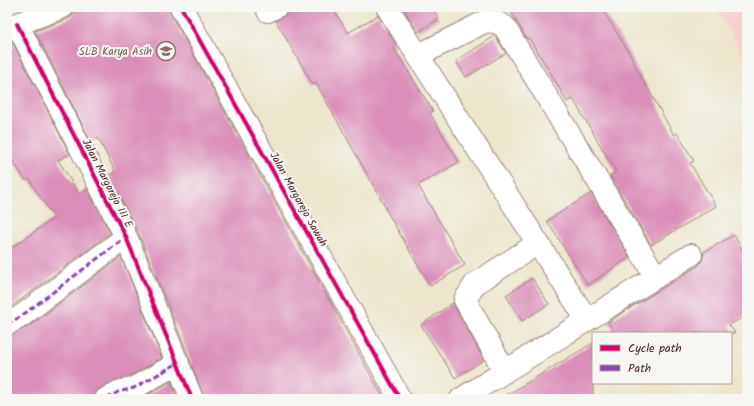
<svg xmlns="http://www.w3.org/2000/svg" width="754" height="406" font-family="Kalam,sans-serif">
<style>
.built{fill:#f7d0cd}
.building{fill:#db8eb9}
.lines{fill:none;stroke-linecap:round;stroke-linejoin:round}
.minor-casing{stroke:#9c827c;stroke-width:24}
.minor{stroke:#fff;stroke-width:22}
.quiet{stroke:#8e44ad;stroke-width:3;stroke-dasharray:6 3;stroke-linecap:butt}
.cycleway-casing{stroke:#f6f6f2;stroke-width:6}
.cycleway{stroke:#d6006c;stroke-width:4}
.labels{text-anchor:middle;stroke-width:4;stroke-linejoin:round;paint-order:stroke}
.education-label{font-size:11px;fill:#785e54;stroke:#f6f6f2;text-anchor:end}
.street-label{font-size:11px;fill:#4a1f2b;stroke:#f6f6f2}
</style>
<rect width="100%" height="100%" fill="#f6f6f2"/>
<filter id="ink" filterUnits="userSpaceOnUse"><feTurbulence type="fractalNoise" baseFrequency=".025" numOctaves="2"/><feDisplacementMap in="SourceGraphic" scale="8" xChannelSelector="R" yChannelSelector="G"/><feConvolveMatrix kernelMatrix="1 2 1 2 8 2 1 2 1" color-interpolation-filters="sRGB"/></filter>
<filter id="wash" filterUnits="userSpaceOnUse"><feTurbulence type="fractalNoise" baseFrequency=".012" numOctaves="4" result="noise"/><feDisplacementMap in="SourceGraphic" scale="16" xChannelSelector="R" yChannelSelector="G"/><feGaussianBlur stdDeviation="0.9" result="paint"/><feColorMatrix in="noise" values="0 0 0 0 0 0 0 0 0 0 0 0 0 0 0 0 0 1.4 0 .05"/><feComposite in="paint" operator="in"/></filter>
<g filter="url(#wash)">
<rect width="100%" height="100%" fill="#ede6cc"/>
<path class="built" d="M715,7H747V62Z"/>
<g id="blocks">
<path class="building" d="M75,7H169L170,13L384,399H204L189,357L138,232L109,175L115,171L98,138L91,142L35,31L68,19L73,15Z
M296,7H332L348,33L378,15L396,45L393,47L433,111L430,113L459,162L418,185L465,265L430,286L385,208H386L316,83L313,85L276,21Z
M402,7H432L439,19L418,32Z
M508,7H601L634,61L633,62L674,135L677,133L694,161L690,163L716,206L651,245L612,179L610,175L616,172L573,99L567,102L550,72L529,38L527,39Z
M495,36L506,53L466,77L456,61Z
M7,40H11L70,154L58,160L79,194L87,189L110,233L7,310V251L54,218L29,179L26,181L7,152Z
M591,193L630,257L588,285L547,221Z
M734,235L747,258V315L729,325L735,333H615L608,322L698,266L702,260L704,252Z
M121,257L162,358L129,376L115,380L100,388L95,392L94,399H7V336L28,327Z
M532,278L549,304L522,321L506,295Z
M453,303L484,360L455,378L421,325Z
M593,343V399H500Z
M171,381L178,399H140Z"/>
</g>
</g>
<g filter="url(#ink)">
<use href="#blocks" fill-opacity="0" stroke="#9c827c" stroke-width="1"/>
<g class="lines">
<defs>
<path id="minor" d="M181,7L400,399
M387,7L587,320
M268,11L276,7
M17,24L126,237L192,399
M7,28L63,7
M419,55L484,22L493,21L504,26L656,277
M7,324L20,317L126,237
M505,372L465,300L475,284L538,243
M106,399L118,392L134,388L178,363
M461,399L691,255"/>
</defs>
<use href="#minor" class="minor-casing"/>
<use href="#minor" class="minor"/>
<path class="quiet" d="M7,324L20,317L126,237
M106,399L118,392L134,388L178,363"/>
<defs>
<path id="cycleway" d="M181,7L400,399
M17,24L126,237L192,399"/>
</defs>
<use href="#cycleway" class="cycleway-casing"/>
<use href="#cycleway" class="cycleway"/>
</g>
</g>
<defs>
<symbol id="school-ring" viewBox="-11 -11 22 22"><circle r="9.5" fill="#f6f6f2" stroke="#8d6e63" stroke-width="1.5"/><path d="M0-5L7-2L0 1L-7-2ZM-4 1L0 2.5L4 1V4Q0 6-4 4Z" fill="#8d6e63"/></symbol>
</defs>
<g fill-rule="evenodd">
<use href="#school-ring" x="155" y="40" width="22" height="22"/>
</g>
<g class="labels">
<g class="education-label">
<text x="152" y="55">SLB Karya Asih</text>
</g>
<g class="street-label">
<text transform="translate(108 183) rotate(63)" y="4">Jalan Margorejo III E</text>
<text transform="translate(299 199) rotate(61)" y="4">Jalan Margorejo Sawah</text>
</g>
</g>
<rect width="754" height="406" fill="none" stroke="#f6f6f2" stroke-width="24"/>
<rect x="592" y="332" width="140" height="52" fill="#f6f6f2" stroke="#b1a0a2"/>
<rect x="600" y="345" width="20" height="6" fill="#d6006c" stroke="#b1a0a2"/>
<text x="628" y="352" font-size="12" fill="#4a1f2b">Cycle path</text>
<rect x="600" y="365" width="20" height="6" fill="#8e44ad" stroke="#b1a0a2"/>
<text x="628" y="372" font-size="12" fill="#4a1f2b">Path</text>
</svg>
